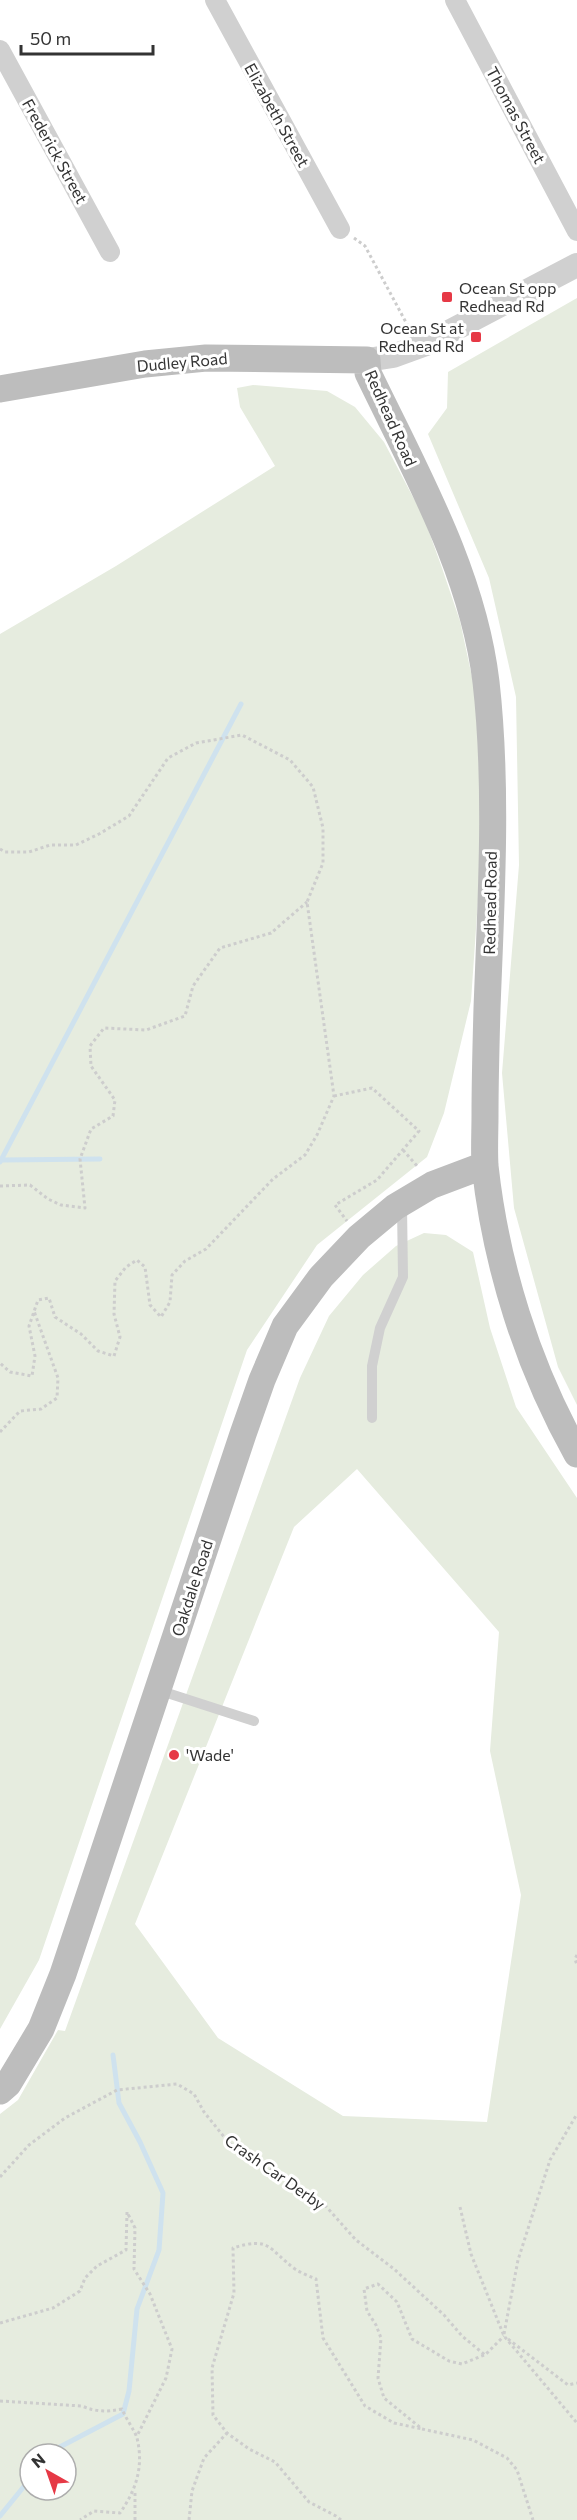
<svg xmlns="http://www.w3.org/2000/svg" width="577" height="2520" font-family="Commissioner,sans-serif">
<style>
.green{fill:#e6ecdf;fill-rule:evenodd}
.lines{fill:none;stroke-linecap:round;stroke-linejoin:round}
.stream{stroke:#cfe2ee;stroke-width:5}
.path{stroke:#cdcdcd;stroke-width:3;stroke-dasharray:3 3;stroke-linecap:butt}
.service{stroke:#d0d0d0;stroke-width:10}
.minor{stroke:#d0d0d0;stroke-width:20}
.tertiary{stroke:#d0d0d0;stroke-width:24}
.secondary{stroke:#bdbdbd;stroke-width:27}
.poi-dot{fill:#e63946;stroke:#fff;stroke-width:2}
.labels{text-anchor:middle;stroke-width:6;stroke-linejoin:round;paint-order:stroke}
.street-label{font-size:16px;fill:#333;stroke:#fff}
.poi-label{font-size:16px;fill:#333;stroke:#fff;text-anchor:start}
</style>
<rect width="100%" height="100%" fill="#fff"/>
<path class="green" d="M577,298V1405L558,1367L514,1208L502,1073L519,865L516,697L489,578L428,434L447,408L448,372Z
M253,385L327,391L355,407L384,442L424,518L442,568L460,621L484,733L479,885L471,1001L444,1113L427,1157L317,1245L247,1350L39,1960L0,2029V634L116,566L275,466L240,407L237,388Z
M424,1233L446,1235L473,1252L490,1328L516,1407L577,1498V2520H0V2114L18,2100L58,2030L65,2031L300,1378L329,1316L363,1275L396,1246ZM357,1469L499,1632L490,1751L521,1895L487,2122L343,2116L218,2038L135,1924L294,1527ZM30,2454H66V2490H30Z"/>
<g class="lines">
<path class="stream" d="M2,1160L100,1159
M0,1162L241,704
M51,2454L54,2450L123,2414L129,2391L137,2309L159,2250L163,2193L140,2142L119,2103L113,2055
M0,2516L30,2479"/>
<path class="path" d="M354,238L365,246L409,328
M0,849L5,852H29L50,845H76L99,834L129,816L168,758L196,743L242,735L290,760L313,787L323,828V863L307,902L334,1096L317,1135L305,1155L273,1179L206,1249L185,1261L172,1275L170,1302L161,1317L150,1305L145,1267L137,1260L126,1267L115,1281L114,1314L120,1337L114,1356L98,1351L81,1334L55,1317L49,1298L38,1300L29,1326L35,1356L32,1376L10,1372L0,1363
M334,1096L372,1088L419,1131L377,1180L335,1205L347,1221
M403,1150L418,1167
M0,1186L30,1185L48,1199L61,1205L85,1208L80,1159L91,1129L113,1116L115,1100L91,1066L90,1046L104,1028L146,1030L185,1016L193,986L220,948L271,933L307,902
M0,1432L20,1411L41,1409L57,1398L58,1378L34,1311
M577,1955L575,1959L577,1965
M0,2177L29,2145L65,2118L117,2090L177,2084L194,2094L204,2112L229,2143L322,2202L356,2240L394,2269L444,2315L462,2336L485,2355L504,2336
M460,2207L471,2254L504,2336L577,2423
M0,2323L53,2308L80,2291L85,2278L97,2266L126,2250L127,2212L135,2228L134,2269L150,2294L172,2349L166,2378L137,2436
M504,2334L518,2260L550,2160L577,2114
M508,2339L568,2385L577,2383
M484,2355L462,2364L449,2361L412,2339L397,2302L378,2284L364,2289L367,2311L376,2325L381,2338L378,2378L384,2398L422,2429L473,2440L507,2458L517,2470L533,2520
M0,2401L82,2406C96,2412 107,2412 122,2409C126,2419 135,2431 137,2438C144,2467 136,2490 120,2513L94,2511L80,2520
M135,2520V2493
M189,2520L192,2491L204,2458L227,2433
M341,2520L336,2516L309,2502L275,2462L249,2449L227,2433L213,2415L212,2368L234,2293L233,2248C271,2236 268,2249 295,2269C301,2273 309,2276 316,2279L323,2338L365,2406L394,2423L422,2429"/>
<path class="service" d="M372,1418V1366L380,1328L403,1277L402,1206
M158,1690L254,1721"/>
<path class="minor" d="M215,0L340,229
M455,0L577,231
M0,50L110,252"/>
<path class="tertiary" d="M367,360L393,356L426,344L577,265"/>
<path class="secondary" d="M0,389L145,364L206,358L367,360L368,373C415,471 473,572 486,682C498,787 491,902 487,1008C486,1044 485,1079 485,1115C485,1132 484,1149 485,1166C496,1266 528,1367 577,1454
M0,2091L8,2084L41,2029L63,1974L243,1434L262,1380L285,1326L321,1277L359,1237L395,1207L432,1185L485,1165"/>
</g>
<g class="poi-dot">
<rect x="441" y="291" width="12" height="12" rx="3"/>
<rect x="470" y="331" width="12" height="12" rx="3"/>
<circle cx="174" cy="1755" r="6"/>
</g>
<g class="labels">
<g class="street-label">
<text transform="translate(277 115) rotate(61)" y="6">Elizabeth Street</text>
<text transform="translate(516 115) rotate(62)" y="6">Thomas Street</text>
<text transform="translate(55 151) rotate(61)" y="6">Frederick Street</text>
<text transform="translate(182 362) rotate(-5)" y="6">Dudley Road</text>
<text transform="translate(391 418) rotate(66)" y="6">Redhead Road</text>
<text transform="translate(490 903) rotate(-89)" y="6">Redhead Road</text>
<text transform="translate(192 1588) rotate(-72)" y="6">Oakdale Road</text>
<text transform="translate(275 2172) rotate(35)" y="6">Crash Car Derby</text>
</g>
<g class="poi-label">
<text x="459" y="294">Ocean St opp<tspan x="459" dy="18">Redhead Rd</tspan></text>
<text x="464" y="334" text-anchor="end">Ocean St at<tspan x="464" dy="18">Redhead Rd</tspan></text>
<text x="186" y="1761">'Wade'</text>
</g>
</g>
<g transform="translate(48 2472) rotate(320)"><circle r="28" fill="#ffffff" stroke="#adadad" stroke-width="1.5"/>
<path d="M0-4.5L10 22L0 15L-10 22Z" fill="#e63946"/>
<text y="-9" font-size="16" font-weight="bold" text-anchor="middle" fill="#333333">N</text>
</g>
<path d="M21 45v9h132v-9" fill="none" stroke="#333333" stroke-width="3"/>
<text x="30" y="45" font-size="18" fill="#333333" stroke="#ffffff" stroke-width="4.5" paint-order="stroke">50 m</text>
</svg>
